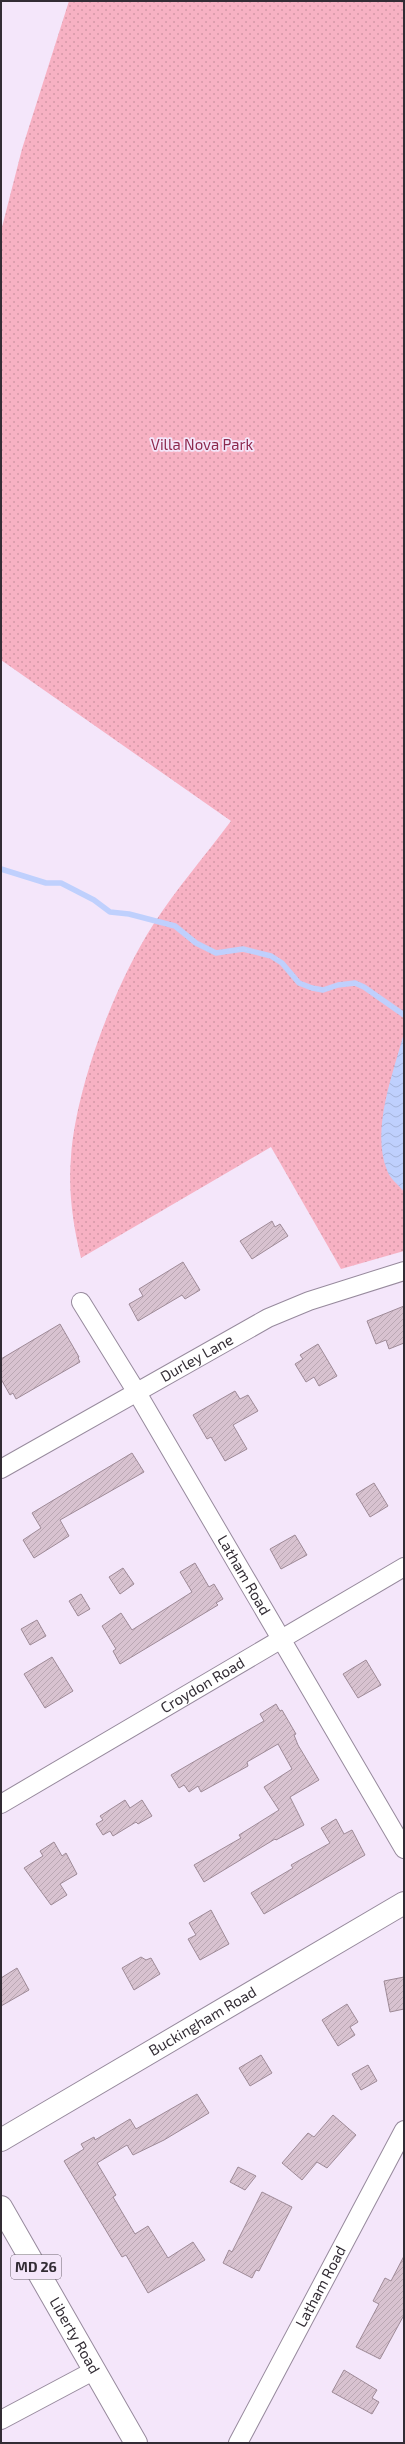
<svg xmlns="http://www.w3.org/2000/svg" width="405" height="2444" font-family="'Exo 2',sans-serif">
<style>
.park{fill:url(#park-dots)}
.water{fill:url(#water-waves)}
.lines{fill:none;stroke-linecap:round;stroke-linejoin:round}
.stream{stroke:#bfd0fd;stroke-width:5.5}
.building{fill:url(#building-hatch);stroke:#9e8a97}
.street-casing{stroke:#978a9d;stroke-width:20}
.secondary-casing{stroke:#978a9d;stroke-width:24}
.primary-casing{stroke:#978a9d;stroke-width:24}
.street{stroke:#fff;stroke-width:18}
.secondary{stroke:#fff;stroke-width:22}
.primary{stroke:#fff;stroke-width:22}
.labels{text-anchor:middle;stroke-width:3.5;stroke-linejoin:round;paint-order:stroke}
.shield{fill:#f4e6fa;stroke:#6c646f;stroke-width:1}
.shield-label{font-size:14px;font-weight:bold;fill:#322c34}
.park-label{font-size:15px;fill:#8d294e;stroke:#f4e6fa}
.street-label{font-size:15px;fill:#322c34;stroke:#f4e6fa}
</style>
<defs>
<pattern id="park-dots" width="8" height="8" patternUnits="userSpaceOnUse"><rect width="8" height="8" fill="#f7b1c3"/><path d="M2 2h.1M6 6h.1" fill="none" stroke="#d498a8" stroke-width="1.8" stroke-linecap="round"/></pattern>
<pattern id="water-waves" width="16" height="10" patternUnits="userSpaceOnUse"><rect width="16" height="10" fill="#bfd0fd"/><path d="M0 5q4-4 8 0t8 0" fill="none" stroke="#a5b3d9"/></pattern>
<pattern id="building-hatch" width="6" height="6" patternUnits="userSpaceOnUse"><rect width="6" height="6" fill="#d8c2d0"/><path d="M-1 1l2-2M0 6l6-6M5 7l2-2" fill="none" stroke="#baa7b3"/></pattern>
</defs>
<rect width="100%" height="100%" fill="#f4e6fa"/>
<path class="park" d="M69,1H404V1251L341,1269L271,1147L81,1258C73,1225 68,1191 71,1157C76,1086 115,984 153,925C176,889 205,856 231,821L1,660V231L22,149Z"/>
<path class="water" d="M404,1033V1192C399,1185 389,1178 387,1170C371,1129 393,1074 404,1033Z"/>
<g class="lines">
<path class="stream" d="M1,869L46,883H61L94,900L110,912L129,914L175,926L196,943L216,953L243,949L271,956L282,963L299,983L312,988L323,990L338,985L355,983L364,987L404,1015"/>
</g>
<path class="building" d="M272,1221L275,1227L280,1224L288,1236L252,1259L240,1241Z
M183,1262L200,1290L185,1299L182,1295L138,1321L129,1304L143,1296L139,1289Z
M404,1306V1343L389,1349L386,1340L376,1344L367,1321Z
M60,1324L79,1357L78,1358L80,1362L16,1399L13,1393L10,1395L1,1379V1359Z
M318,1344L337,1376L319,1386L314,1377L306,1382L295,1364L303,1359L300,1355Z
M235,1391L240,1399L248,1395L258,1411L233,1425L247,1449L225,1461L211,1437L207,1439L193,1415Z
M132,1453L144,1472L60,1520L69,1536L34,1558L23,1540L41,1528L32,1513Z
M374,1483L388,1506L370,1517L356,1494Z
M295,1535L307,1555L281,1569L270,1549Z
M195,1563L209,1587L214,1584L223,1599L216,1603L218,1605L120,1664L113,1651L116,1649L102,1626L121,1613L132,1630L192,1592L180,1572Z
M123,1568L134,1584L120,1594L109,1577Z
M81,1594L90,1609L78,1616L69,1601Z
M37,1620L46,1636L30,1645L21,1629Z
M52,1657L73,1691L45,1708L24,1674Z
M366,1660L381,1685L358,1698L343,1674Z
M276,1704L280,1711L282,1710L296,1734L294,1735L298,1745L319,1780L290,1797L304,1825L276,1840L275,1839L204,1882L194,1865L241,1838L239,1835L279,1810L264,1787L292,1769L278,1744L247,1762L248,1766L201,1792L198,1786L189,1792L184,1785L179,1788L171,1775L264,1721L260,1714Z
M125,1800L130,1808L142,1800L152,1816L138,1824L136,1822L113,1836L110,1831L103,1835L96,1824L103,1820L100,1816Z
M336,1819L344,1834L352,1830L365,1855L264,1914L251,1893L288,1871L293,1868L291,1865L330,1843L321,1828Z
M54,1842L62,1856L66,1853L77,1874L60,1884L67,1895L51,1905L24,1868L43,1856L40,1851Z
M211,1910L229,1944L200,1960L188,1939L196,1935L189,1923Z
M141,1957L146,1960L151,1958L160,1974L134,1990L122,1968Z
M17,1968L29,1990L1,2006V1978Z
M404,1977V2009L390,2012L384,1981Z
M347,2004L358,2022L350,2027L355,2035L338,2046L322,2020Z
M261,2055L272,2073L250,2086L239,2068Z
M368,2065L377,2081L361,2090L352,2074Z
M197,2094L209,2113L164,2140L133,2155L127,2145L97,2163L116,2195L113,2197L135,2234L148,2226L168,2258L193,2242L205,2260L148,2293L126,2255L122,2257L64,2161L84,2149L81,2144L94,2137L95,2140L130,2119L136,2129Z
M333,2115L356,2135L327,2168L317,2162L302,2180L282,2163L308,2133L314,2137Z
M238,2167L256,2176L245,2190L230,2182Z
M262,2192L292,2207L259,2271L256,2270L252,2278L223,2263L229,2250L232,2252Z
M404,2256V2315L380,2359L356,2347L379,2304L373,2301L385,2278L391,2281Z
M344,2370L377,2390L372,2398L379,2402L372,2414L332,2392Z"/>
<g class="lines">
<defs>
<g id="street">
<path id="s1" d="M81,1302L136,1391L404,1849"/>
<path id="s2" d="M1,1469L268,1318L309,1301L404,1271"/>
<path id="s3" d="M1,1804L404,1567"/>
<path d="M1,2420L95,2370"/>
<path id="s4" d="M238,2443L404,2130"/>
</g>
<g id="secondary">
<path id="s5" d="M1,2140L404,1903"/>
</g>
<g id="primary">
<path id="s6" d="M1,2207L136,2443"/>
</g>
</defs>
<use href="#street" class="street-casing"/>
<use href="#secondary" class="secondary-casing"/>
<use href="#primary" class="primary-casing"/>
<use href="#street" class="street"/>
<use href="#secondary" class="secondary"/>
<use href="#primary" class="primary"/>
</g>
<g class="labels">
<rect class="shield" x="11" y="2255" width="50" height="24" rx="3"/>
<g class="shield-label">
<text x="36" y="2272">MD 26</text>
</g>
<g class="park-label">
<text x="202" y="450">Villa Nova Park</text>
</g>
<g class="street-label">
<text dy="5" stroke="none"><textPath href="#s2" startOffset="225">Durley Lane</textPath></text>
<text dy="5" stroke="none"><textPath href="#s1" startOffset="318">Latham Road</textPath></text>
<text dy="5" stroke="none"><textPath href="#s3" startOffset="234">Croydon Road</textPath></text>
<text dy="5" stroke="none"><textPath href="#s5" startOffset="234">Buckingham Road</textPath></text>
<text dy="5" stroke="none"><textPath href="#s4" startOffset="177">Latham Road</textPath></text>
<text dy="5" stroke="none"><textPath href="#s6" startOffset="148">Liberty Road</textPath></text>
</g>
</g>
<rect width="405" height="2444" fill="none" stroke="#322c34" stroke-width="4"/>
</svg>
